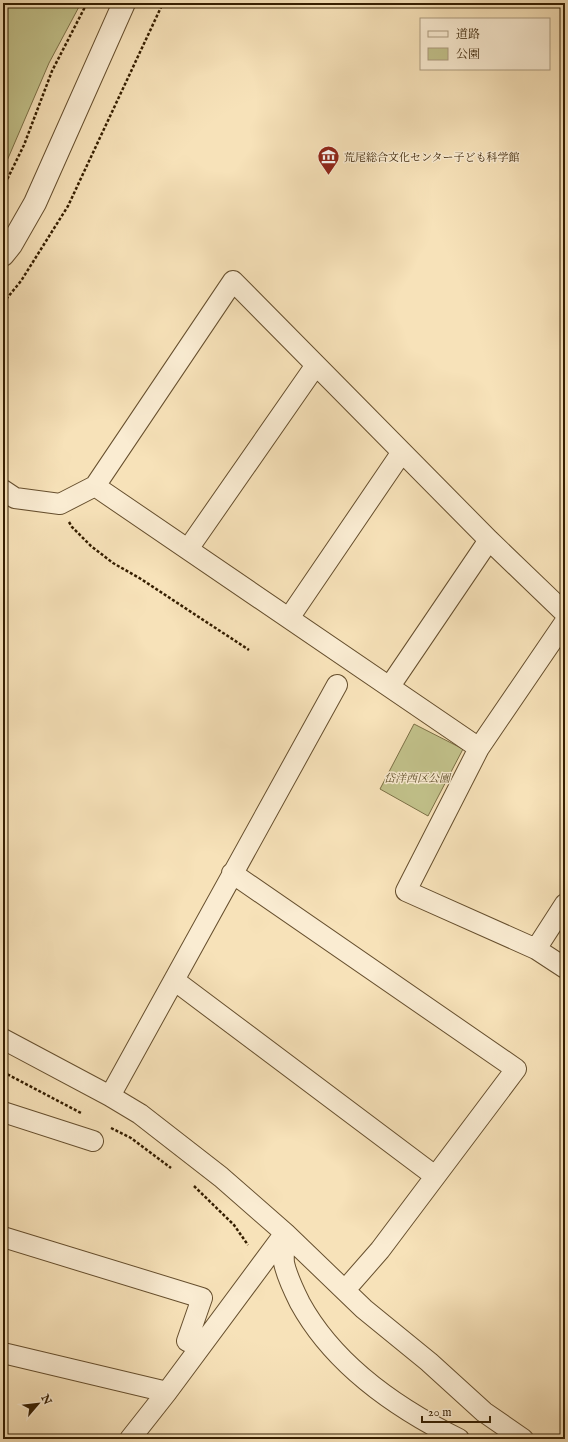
<svg xmlns="http://www.w3.org/2000/svg" width="568" height="1442" font-family="'IM FELL English','Noto Serif JP',serif">
<style>
.green{fill:#c2c28b;stroke:#7c7046}
.lines{fill:none;stroke-linecap:round;stroke-linejoin:round}
.minor-casing{stroke:#664f2e;stroke-width:22}
.tertiary-casing{stroke:#664f2e;stroke-width:24}
.path{stroke:#351e00;stroke-width:2.5;stroke-dasharray:3 2;stroke-linecap:butt}
.minor{stroke:#faecd2;stroke-width:20}
.tertiary{stroke:#faecd2;stroke-width:22}
.labels{text-anchor:middle;stroke-width:3;stroke-linejoin:round;paint-order:stroke}
.poi-label{font-size:11px;fill:#351e00;stroke:#faecd2;text-anchor:start}
.park-label{font-size:11px;font-style:italic;fill:#5f4f2a;stroke:#faecd2}
</style>
<rect width="100%" height="100%" fill="#f7e2b9"/>
<filter id="stains"><feTurbulence type="fractalNoise" baseFrequency=".005" numOctaves="4"/><feColorMatrix values="0 0 0 0 .2 0 0 0 0 .09 0 0 0 0 .02 0 0 0 .5 -.17"/></filter>
<radialGradient id="worn" r=".72"><stop offset=".6" stop-color="#630" stop-opacity="0"/><stop offset="1" stop-color="#630" stop-opacity=".3"/></radialGradient>
<path class="green" d="M3,3H81L49,63L3,170Z
M414,724L463,749L428,816L380,789Z"/>
<g class="lines">
<defs>
<path id="minor" d="M3,490L15,498L60,504L95,486
M188,549L316,365
M565,613L489,540L233,281L95,486L479,748L406,891L536,949L565,904
M289,618L402,452
M390,686L489,540
M479,748L565,622
M232,873L516,1069L380,1250L345,1290
M536,949L565,968
M174,980L435,1176
M3,1039L110,1096L140,1114L221,1177L285,1233L364,1309L429,1362L484,1412L523,1439
M110,1096L337,685
M3,1112L93,1141
M285,1233C285,1242 283,1254 284,1263C287,1277 294,1291 300,1303C334,1365 396,1408 459,1439
M3,1237L202,1298L187,1341L200,1347
M3,1353L167,1392
M130,1439L167,1392L285,1233"/>
<path id="tertiary" d="M3,255L11,245L35,203L124,3"/>
</defs>
<use href="#minor" class="minor-casing"/>
<use href="#tertiary" class="tertiary-casing"/>
<path class="path" d="M559,3L565,17
M3,188L24,145L52,71L87,3
M3,303L21,281L68,206L163,3
M69,522L72,527L91,546L113,563L141,579L249,650
M3,1072L81,1113
M111,1128L131,1138L171,1168
M194,1186L234,1225L248,1245"/>
<use href="#minor" class="minor"/>
<use href="#tertiary" class="tertiary"/>
</g>
<defs>
<symbol id="museum-pin" viewBox="-11 -11 22 30"><path d="M0 17L-7.5 6A9.5 9.5 0 1 1 7.5 6Z" fill="#8f2418" stroke="#faecd2"/><path d="M0-6L6-3V-2H-6V-3ZM-5-1h2V3h-2ZM-1-1h2V3h-2ZM3-1h2V3H3ZM-6 4H6V6H-6Z" fill="#fff"/></symbol>
</defs>
<g fill-rule="evenodd">
<use href="#museum-pin" x="316" y="144" width="25" height="34"/>
</g>
<g class="labels">
<g class="poi-label">
<text x="344" y="161">荒尾総合文化センター子ども科学館</text>
</g>
<g class="park-label">
<text x="417" y="782">岱洋西区公園</text>
</g>
</g>
<rect width="568" height="1442" fill="none" stroke="#f7e2b9" stroke-width="16"/>
<rect x="4" y="4" width="560" height="1434" fill="none" stroke="#351e00" stroke-width="2"/>
<rect x="8" y="8" width="552" height="1426" fill="none" stroke="#351e00"/>
<rect x="420" y="18" width="130" height="52" fill="#faecd2" stroke="#ab9a7e"/>
<rect x="428" y="31" width="20" height="6" fill="#faecd2" stroke="#ab9a7e"/>
<text x="456" y="38" font-size="12" fill="#351e00">道路</text>
<rect x="428" y="48" width="20" height="12" fill="#c2c28b" stroke="#ab9a7e"/>
<text x="456" y="58" font-size="12" fill="#351e00">公園</text>
<g transform="translate(38 1404) rotate(62)" stroke="#faecd2" stroke-width="3" paint-order="stroke">
<path d="M0-3L7 15L0 10L-7 15Z" fill="#351e00"/>
<text y="-6" font-size="11" font-weight="bold" text-anchor="middle" fill="#351e00">N</text>
</g>
<path d="M422 1416v6h68v-6" fill="none" stroke="#351e00" stroke-width="2"/>
<text x="428" y="1416" font-size="12" fill="#351e00" stroke="#faecd2" stroke-width="3" paint-order="stroke">20 m</text>
<rect width="100%" height="100%" filter="url(#stains)"/>
<rect width="100%" height="100%" fill="url(#worn)"/>
</svg>
